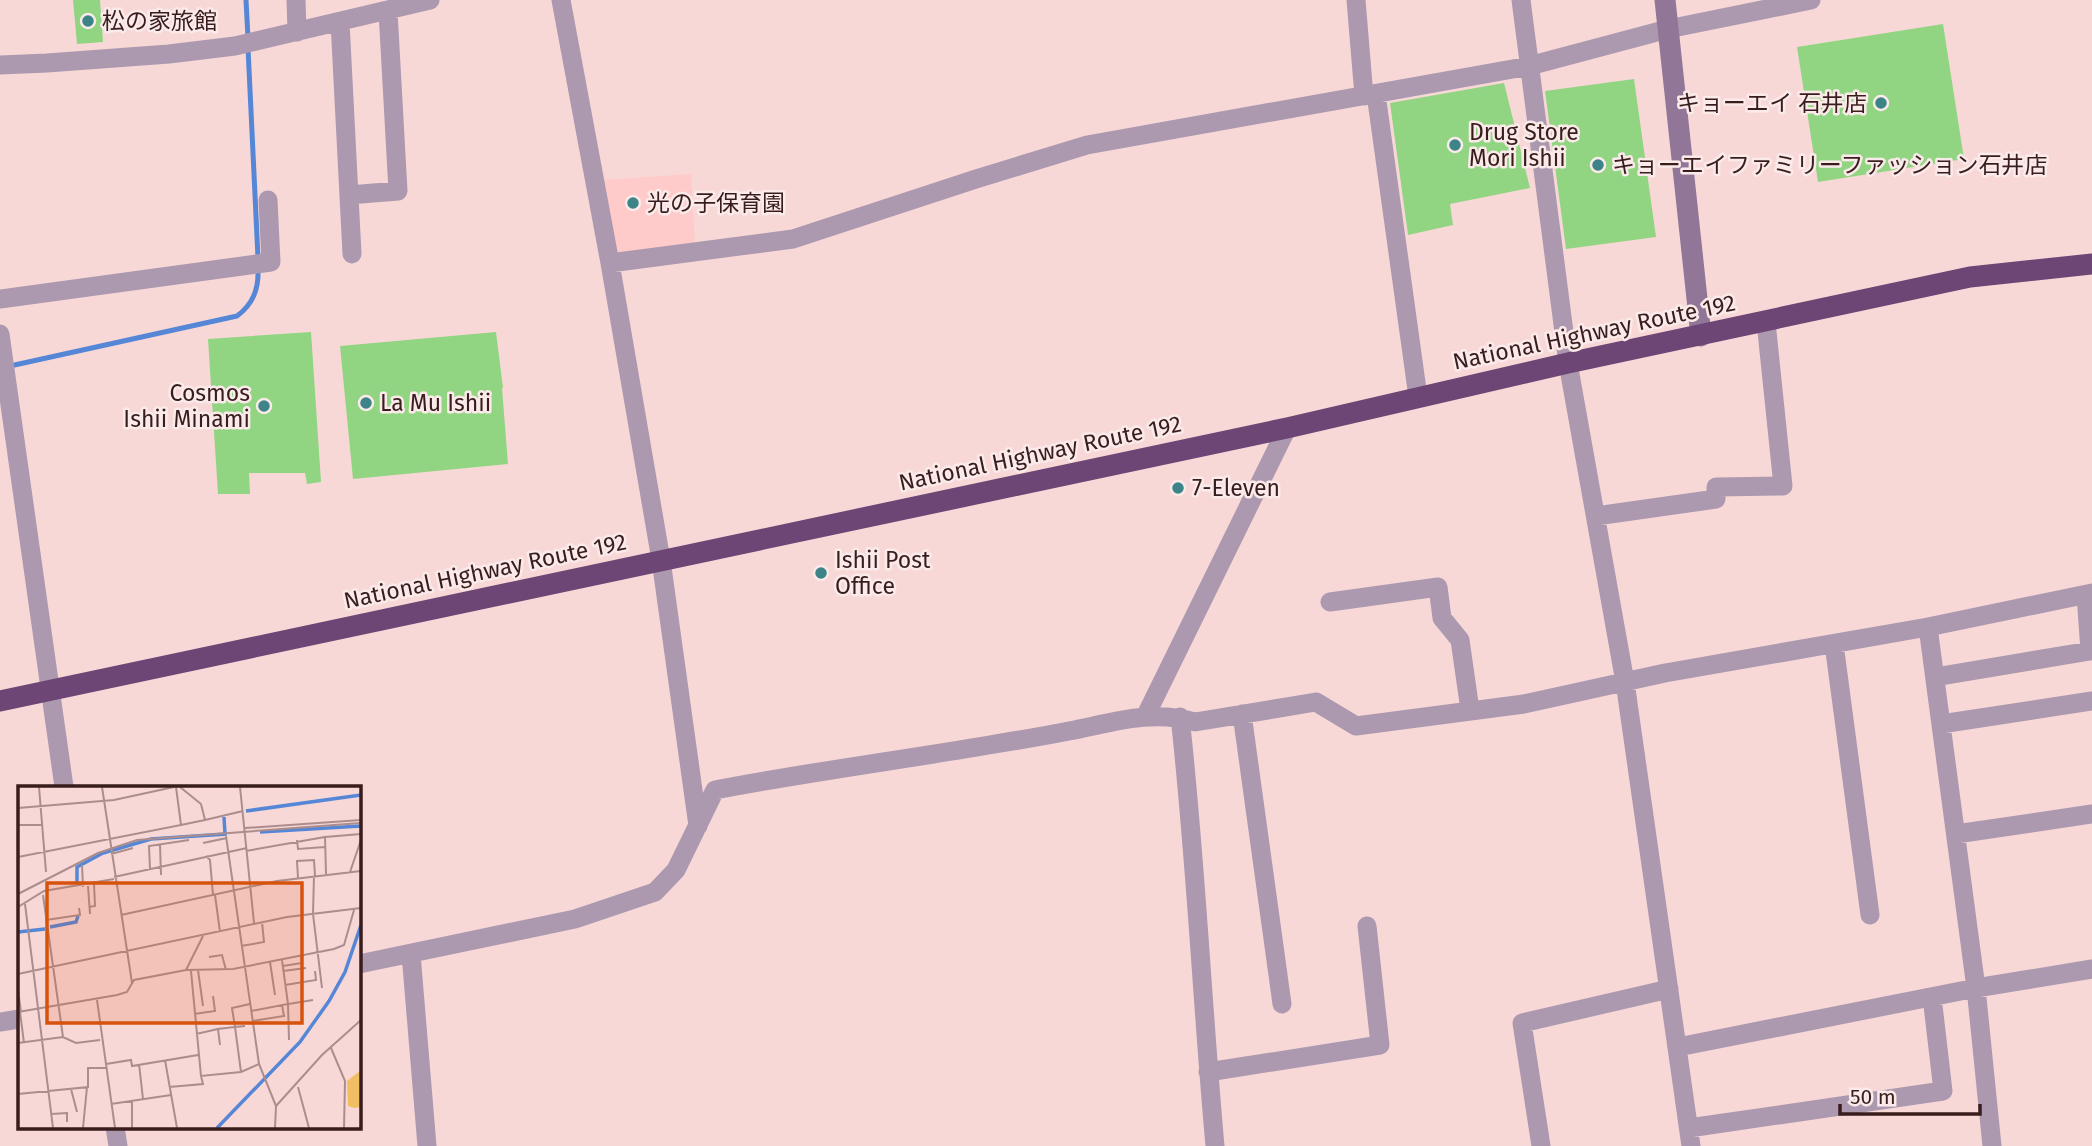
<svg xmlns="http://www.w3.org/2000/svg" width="2092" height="1146" font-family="'Fira Sans','Noto Sans JP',sans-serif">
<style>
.built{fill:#ffcbca}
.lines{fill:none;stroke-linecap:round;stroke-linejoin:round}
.stream{stroke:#5687d6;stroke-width:5}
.building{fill:#91d582}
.street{stroke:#ac99b0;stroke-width:19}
.secondary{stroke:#917698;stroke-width:21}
.highway{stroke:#6d4676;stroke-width:21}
.poi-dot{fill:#3c8488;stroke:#faeae9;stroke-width:2.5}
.labels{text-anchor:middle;stroke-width:5;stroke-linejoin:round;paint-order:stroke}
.poi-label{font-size:23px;fill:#391d1d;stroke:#faeae9;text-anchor:start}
.street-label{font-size:23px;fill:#391d1d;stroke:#faeae9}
.inset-river{fill:none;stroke:#5687d6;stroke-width:3.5}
.inset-road{fill:none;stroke:#ac8d8d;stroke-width:2}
.view{fill:#d6530e;fill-opacity:0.15;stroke:#d6530e;stroke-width:3.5}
.inset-edge{fill:none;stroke:#391d1d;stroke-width:3.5}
</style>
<rect width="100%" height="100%" fill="#f8d8d7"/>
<path class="built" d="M691,174L695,246L617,256L603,180Z"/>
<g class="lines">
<path class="stream" d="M246,0L248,38
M248,48L258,258
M10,366L237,316C253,304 259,289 258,268"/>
</g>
<path class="building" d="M73,0H100L103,42L77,44Z
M1943,24L1964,159L1818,182L1797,47Z
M1634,79L1656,237L1566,249L1545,91Z
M1504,83L1530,188L1450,204L1453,225L1408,235L1390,103Z
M311,332L321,482L307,484L305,473H249L250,494H218L208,339Z
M496,332L503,388H502L508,464L353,479L340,346Z"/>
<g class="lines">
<path class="street" d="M296,0L297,32
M561,0L610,263L661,560L698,826
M1356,0L1364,96
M1521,0L1568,363L1625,682L1691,1146
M340,22L352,254
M0,65L47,63L169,54L235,46L430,0
M1376,94L1418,397
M349,195L398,191L388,11
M610,263L793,239L976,179L1087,145L1529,66L1668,29L1811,0
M0,299L271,262L268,200
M0,334L64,787
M1596,516L1716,499V487L1783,486L1766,322
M1330,602L1438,587L1442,618L1460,640L1470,710
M1834,644L1870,915
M1935,677L2090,651L2086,595
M1242,714L1282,1004
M1146,715L1287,428
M1180,717C1196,860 1202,1003 1215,1146
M1941,724L2092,701
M1956,834L2092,814
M411,954L427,1146
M359,964L575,919L655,892L676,870L715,790C808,772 902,760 995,744C1020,740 1044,736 1069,731C1111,723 1152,709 1195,722L1316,702L1356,726L1524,704L1665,673L1928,627L2092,593
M0,1022L19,1019
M1678,1047L1976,988L1928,627
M1208,1072L1380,1045L1367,926
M115,1127L118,1146
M1689,1128L1943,1091L1932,997
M1541,1146L1522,1023L1669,989
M1992,1146L1976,988L2092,969"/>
<path class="secondary" d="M1665,0L1701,336"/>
<path class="highway" d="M0,701L1287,428L1568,363L1970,277L2092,264"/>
</g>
<g class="poi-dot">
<circle cx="88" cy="21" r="7"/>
<circle cx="1881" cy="103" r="7"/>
<circle cx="1455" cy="145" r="7"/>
<circle cx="1598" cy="165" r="7"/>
<circle cx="633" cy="203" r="7"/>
<circle cx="366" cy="403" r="7"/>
<circle cx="264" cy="406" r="7"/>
<circle cx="1178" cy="488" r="7"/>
<circle cx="821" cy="573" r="7"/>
</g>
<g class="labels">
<g class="poi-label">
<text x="102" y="29">松の家旅館</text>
<text x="1867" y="111" text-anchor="end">キョーエイ 石井店</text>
<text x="1469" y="140">Drug Store<tspan x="1469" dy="26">Mori Ishii</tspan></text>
<text x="1612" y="173">キョーエイファミリーファッション石井店</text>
<text x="647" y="211">光の子保育園</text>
<text x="250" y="401" text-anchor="end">Cosmos<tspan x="250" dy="26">Ishii Minami</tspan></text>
<text x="380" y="411">La Mu Ishii</text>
<text x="1192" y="496">7-Eleven</text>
<text x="835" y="568">Ishii Post<tspan x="835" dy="26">Office</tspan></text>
</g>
<g class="street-label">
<text transform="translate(1594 332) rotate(-12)" y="8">National Highway Route 192</text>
<text transform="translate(1040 453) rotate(-12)" y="8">National Highway Route 192</text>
<text transform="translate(485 571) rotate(-12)" y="8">National Highway Route 192</text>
</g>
</g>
<g transform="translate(18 786)">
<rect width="343" height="343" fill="#f8d8d7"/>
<path d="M343,284V321L336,322L330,320L329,295Z" fill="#f1be64"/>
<path class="inset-river" d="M228,25L343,9M242,46L343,40M59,96V81L85,67L133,53L207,48L206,31M32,141L58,136L60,130M0,146L27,143M199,342L282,256L311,215L327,186L343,139"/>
<path class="inset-road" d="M21,1L28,86M84,1L114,197M162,1L183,18L187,34L225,25M222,1L236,137M0,22L96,14L156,1M0,39H24M163,39L187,34M227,42L343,34M208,50L241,278L258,320L257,342M307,51L343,48M279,54L280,63L307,61M185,57L209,52M142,59L143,89M228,65L307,51L308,88M93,68L115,62M188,70L192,74L195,109M0,71L163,39L158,1M64,79L65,101M132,83L131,60L171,54M332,86L343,54M296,90L295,128L304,202M96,91L229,62M280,92L279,75L296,74L297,90M70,100L72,128M0,108L80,67L119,54L343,37M25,109L45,251M197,109L202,146M7,118L35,342M0,121L26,105L96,93M71,121L77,120L76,98M103,129L259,95L343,85M28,134L62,129L61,122M223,160L246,156L244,136M191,171L204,169L208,184M252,176L257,209M265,180L284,177L283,170M168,184L185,150M180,184L185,220M173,185L183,290L223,286L241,278M265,185L288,182M0,188L269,131L343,122M267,199L298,194L297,185M0,204L3,226M79,214L97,342M233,225L270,218L264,174M0,226L99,209L109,206L116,194L168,184L215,183L316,163L326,159L336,124M2,226L6,257M176,228L197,225L195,210M235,235L266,230L264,219M178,248L200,243M271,254L270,218L295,214M0,257L45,251L58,257L82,254M202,259L200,243L217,241L214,222L232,218M313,262L327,295L326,342M147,274L159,342M88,278L113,274L114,280L180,269M121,278L125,313M223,286L217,241L227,240M151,301L185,298L183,290M280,301L291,342M53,303L59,326M0,308L70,301V282H88M114,315V342M93,318L153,309M258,320L304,269L343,234M33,328L49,327V336M65,342L69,301"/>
<path class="view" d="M29,97H284V237H29Z"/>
<rect width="343" height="343" class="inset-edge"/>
</g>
<path d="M1840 1104v10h140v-10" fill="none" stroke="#391d1d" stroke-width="3.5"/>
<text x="1850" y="1104" font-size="21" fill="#391d1d" stroke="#faeae9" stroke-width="5" paint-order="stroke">50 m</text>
</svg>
